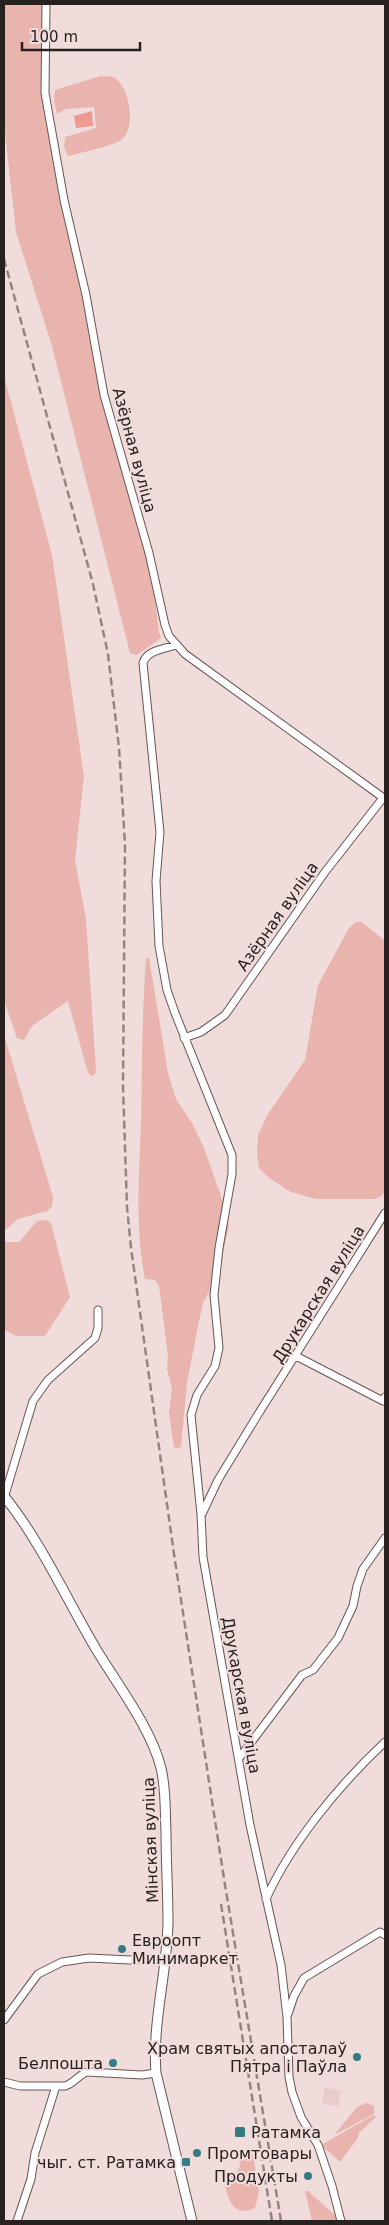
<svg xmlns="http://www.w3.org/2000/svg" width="389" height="2225" font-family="'DejaVu Sans',sans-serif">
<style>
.built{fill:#e9cdcb}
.green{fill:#eab4ae}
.water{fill:#ee9991}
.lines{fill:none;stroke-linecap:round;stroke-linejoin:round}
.minor-casing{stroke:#675654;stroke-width:9}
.tertiary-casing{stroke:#675654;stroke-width:11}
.minor{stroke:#fff;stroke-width:7}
.tertiary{stroke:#fff;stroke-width:9}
.rail{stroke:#938584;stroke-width:2.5;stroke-dasharray:8 4;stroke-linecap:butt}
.poi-dot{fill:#347c84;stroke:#f0dcda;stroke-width:2}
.labels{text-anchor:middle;stroke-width:4;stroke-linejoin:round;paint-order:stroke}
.street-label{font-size:16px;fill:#282120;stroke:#f0dcda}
.poi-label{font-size:16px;fill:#282120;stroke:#f0dcda;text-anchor:end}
</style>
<rect width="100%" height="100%" fill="#f0dcda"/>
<path class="built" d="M325,2087L341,2091L338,2107L322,2103Z"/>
<path class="green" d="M4,4H46L45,93L104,395L149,553L159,632L161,638L137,655L130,653L52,346L16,232L4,124Z
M101,76C104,77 110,76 113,77C130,85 137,129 121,140C113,146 79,153 68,156L64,147L65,137L96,128L94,107L66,109L57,114L54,102L55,90Z
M4,376L52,555L84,776L75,860L86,919L96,1070L95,1074L91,1076L88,1073L68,1001L32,1026L24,1040L17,1038L4,1000Z
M356,922H362L385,941V1191L382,1196L375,1199H316L291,1192L269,1178L259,1168L257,1154L258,1135L268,1114L305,1060L318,985L349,928Z
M146,958H149L168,1073L176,1099L192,1123L204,1148L220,1193L229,1226L219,1272L203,1303L197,1331L187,1383L181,1446L178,1449L174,1447L169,1413L172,1389L167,1369L168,1356L159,1286L155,1280L145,1279C135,1228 139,1174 141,1123C142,1068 142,1013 146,958Z
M4,1035L53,1197L52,1207L47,1211L18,1219L4,1231Z
M46,1220L51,1223L70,1297L45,1336H16L4,1330V1242H19L37,1221Z
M366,2103L374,2106V2114L334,2135L357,2107Z
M374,2115L376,2117L359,2133L358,2138L340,2162L321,2145Z
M253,2155L259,2192L255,2208C231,2220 226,2194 224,2176L235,2174L240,2167L239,2158Z
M305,2191H308L336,2216L337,2221H312Z"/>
<path class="water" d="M92,111L93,126L76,128L74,116Z"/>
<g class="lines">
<defs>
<path id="minor" d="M46,4L45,93L64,200L86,295L104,395L149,553L165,625L169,636L185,654L385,799
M176,645C164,649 147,650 143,663L160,832L156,881L159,946L167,990L175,1013L232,1155V1174L219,1248L214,1295L219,1348L215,1366L197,1395L191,1415L201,1514L203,1557L250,1825L281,1965L287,2017L289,2077L292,2092L301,2117L318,2145L332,2186L341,2221
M184,1038L201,1032L225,1015L325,872L383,798
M296,1356L383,1401L385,1397
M4,1498L33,1401L48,1380L95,1338L98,1328V1310
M202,1514L218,1480L257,1416L385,1213
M240,1757L302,1675L313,1670L338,1638L353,1606L357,1586L363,1569L385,1538
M266,1899C291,1843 340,1784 385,1742
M288,2014L294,1996L304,1978L380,1932L385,1935
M4,2020L38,1974L62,1962L89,1958L130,1960L166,1958
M4,2082L20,2086H65C74,2084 78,2075 87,2072L142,2075L156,2073
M17,2221L31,2179L35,2153L56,2086"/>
<path id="tertiary" d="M4,1496C41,1542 66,1598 96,1649C117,1684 151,1728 161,1768C166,1788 165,1811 166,1832C166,1862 168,1892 168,1923C167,1973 152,2023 156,2073L192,2221"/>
</defs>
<use href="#minor" class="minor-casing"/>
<use href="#tertiary" class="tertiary-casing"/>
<use href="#minor" class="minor"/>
<use href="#tertiary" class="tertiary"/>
<path class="rail" d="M4,259L93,584L108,654L119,748L125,844L123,1087L127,1207L131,1248L175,1561L225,1885L281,2221
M221,1904L272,2221"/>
</g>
<g class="poi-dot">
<circle cx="122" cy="1949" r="5"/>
<circle cx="357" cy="2057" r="5"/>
<circle cx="113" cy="2063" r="5"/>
<rect x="234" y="2126" width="12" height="12" rx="2.5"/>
<circle cx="197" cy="2153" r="5"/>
<rect x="181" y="2157" width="10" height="10" rx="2.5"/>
<circle cx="308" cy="2176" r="5"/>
</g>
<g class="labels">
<g class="street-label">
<text transform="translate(135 450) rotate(75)" y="6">Азёрная вуліца</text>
<text transform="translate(277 916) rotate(-55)" y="6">Азёрная вуліца</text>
<text transform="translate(318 1294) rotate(-58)" y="6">Друкарская вуліца</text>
<text transform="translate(242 1695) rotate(80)" y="6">Друкарская вуліца</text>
<text transform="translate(150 1840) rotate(-92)" y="6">Мінская вуліца</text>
</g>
<g class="poi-label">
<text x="132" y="1946" text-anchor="start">Евроопт<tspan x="132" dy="18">Минимаркет</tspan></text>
<text x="347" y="2054">Храм святых апосталаў<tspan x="347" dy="18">Пятра і Паўла</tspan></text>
<text x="103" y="2069">Белпошта</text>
<text x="251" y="2138" text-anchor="start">Ратамка</text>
<text x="207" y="2159" text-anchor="start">Промтовары</text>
<text x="176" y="2168">чыг. ст. Ратамка</text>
<text x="298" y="2182">Продукты</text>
</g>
</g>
<rect width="389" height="2225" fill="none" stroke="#282120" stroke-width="10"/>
<path d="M22 42v8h118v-8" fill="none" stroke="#282120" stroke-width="2.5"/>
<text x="30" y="42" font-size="15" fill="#282120" stroke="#f0dcda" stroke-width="4" paint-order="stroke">100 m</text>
</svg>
